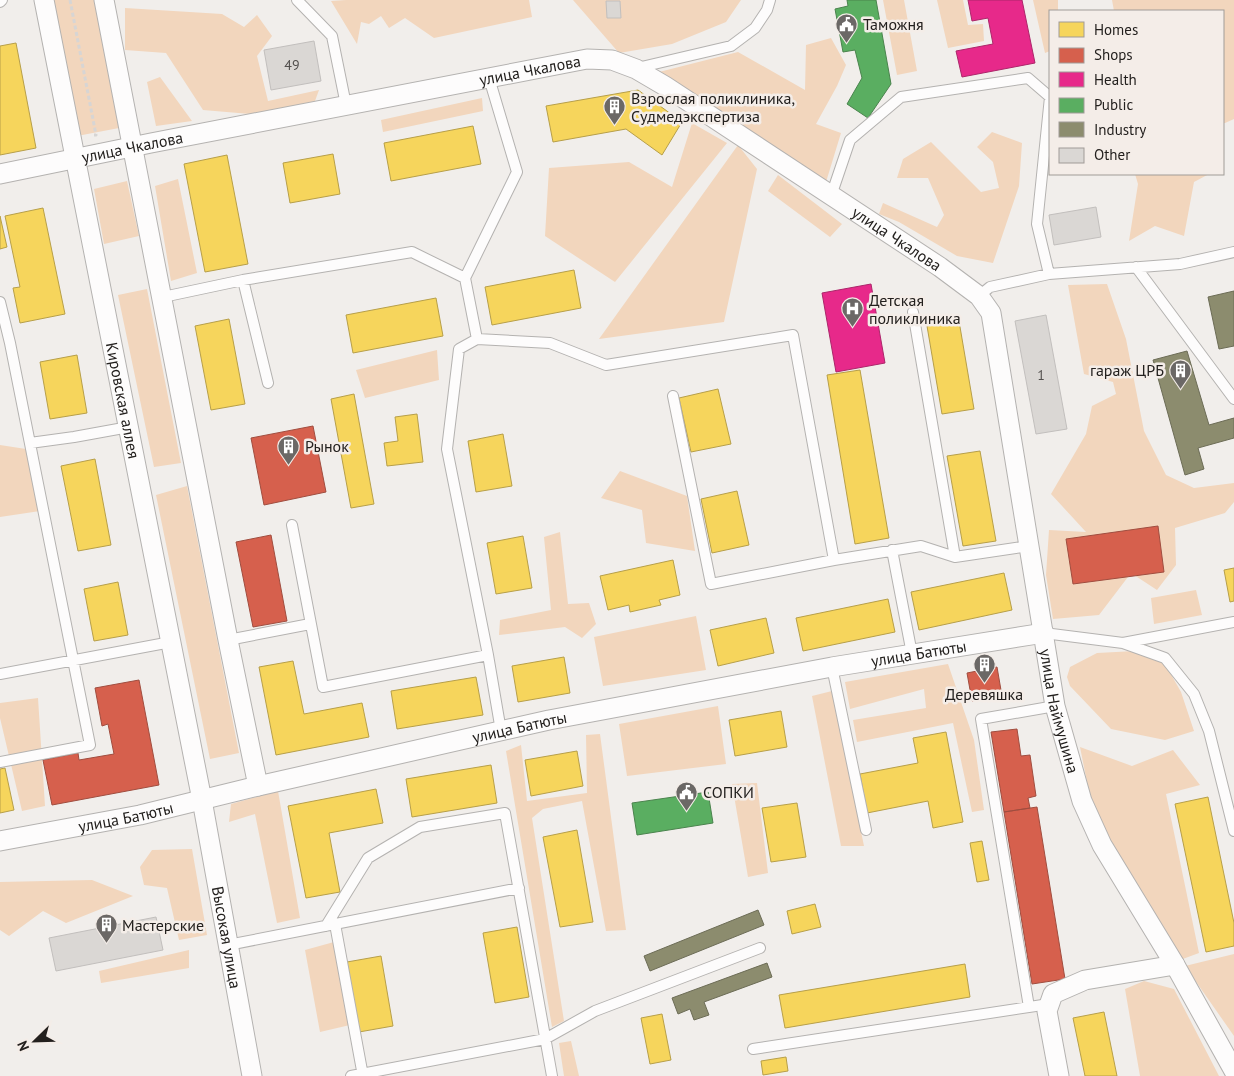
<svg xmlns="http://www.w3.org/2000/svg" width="1234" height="1076" font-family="'PT Sans',sans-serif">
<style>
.green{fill:#f2d6bd}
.homes{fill:#f6d55c;stroke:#b79f49}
.shops{fill:#d6604d;stroke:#a04d3f}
.health{fill:#e7298a;stroke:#ac266a}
.public{fill:#5aae61;stroke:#4a834d}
.industry{fill:#8c8c6e;stroke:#6c6c56}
.building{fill:#dad7d4;stroke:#c2bfbd}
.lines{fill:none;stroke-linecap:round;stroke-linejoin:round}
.service-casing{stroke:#b4b2b0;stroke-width:12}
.minor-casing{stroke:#b4b2b0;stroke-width:21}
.path{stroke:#d7d5d4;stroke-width:3;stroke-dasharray:4 2.5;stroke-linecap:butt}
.service{stroke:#fdfcfc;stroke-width:10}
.minor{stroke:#fdfcfc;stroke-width:19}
.labels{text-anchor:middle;stroke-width:5;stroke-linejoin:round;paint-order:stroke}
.number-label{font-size:14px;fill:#514e4c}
.poi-label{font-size:16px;fill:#23201e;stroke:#f4ede8;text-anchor:start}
.street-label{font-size:16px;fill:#23201e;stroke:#f4ede8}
</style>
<rect width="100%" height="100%" fill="#f1eeeb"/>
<path class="green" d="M51,0H95L119,128L77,136Z
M346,0H529L532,17L434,38L405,18L389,28L381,16L369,24L361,22L357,44L331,1Z
M573,0H741L726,22L672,44L619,53Z
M883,0H904L917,71L897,75Z
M937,0H963L968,25L983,24L984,41L948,48Z
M1033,0H1058V11H1050V51L1045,53Z
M1112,0H1234V119L1225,123H1223V11H1114Z
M125,8L222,14L244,27L257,15L272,36L257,56L268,101L319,90L315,101L262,115L203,110L166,53L125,50Z
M831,38L846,65L837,86L816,124L841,133L826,182L659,72L738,52L805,90L806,45Z
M160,77L192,121L156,126L147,82Z
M482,98L483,111L383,132L381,120Z
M692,123L727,143L615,282L545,236L549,168L629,162L672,187Z
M992,132L1022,143L1019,186L993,263L957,256L899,222L879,214L883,203L937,227L944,215L928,178H897L903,159L931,142L981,192L999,188L993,162L977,147Z
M738,145L757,169L724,322L599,339Z
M1135,174H1209L1194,182L1184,236L1155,226L1129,241L1138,184Z
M778,175L842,224L830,237L768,191Z
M178,179L197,273L171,281L155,186Z
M127,181L139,236L104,244L94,189Z
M1107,284L1126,339L1144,431L1166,475L1194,488L1234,483V502L1225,513L1175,528L1176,565L1157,590L1131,573L1099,615L1053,619L1046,575L1049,530L1086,532L1051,494L1086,434L1092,406L1116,394L1113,382L1084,374L1068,285Z
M147,289L181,463L154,467L118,295Z
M437,350L439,380L365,398L356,370Z
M0,445L26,449L40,511L0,517Z
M620,471L687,496L695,551L646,543L642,510L601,498Z
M187,486L239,753L210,759L156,495Z
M560,532L568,604L589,603L596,624L582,638L565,627L499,635L500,620L551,610L544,537Z
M1196,590L1202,615L1154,624L1151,598Z
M696,616L706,670L603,686L594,637Z
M1135,651L1164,662L1181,692L1194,731L1165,740L1111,729L1070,686L1067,677L1070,667L1097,653Z
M948,664L974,740L984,810L972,812L953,723L857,742L853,720L926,708L924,689L850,709L845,682Z
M832,691L864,846H841L812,696Z
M38,698L45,806L22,811L0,718V703Z
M718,706L726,764L627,776L619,724Z
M600,734L626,930L606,931L582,801L543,809L532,818L564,1021L552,1027L506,751L521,745L527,801L587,793L586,735Z
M1080,747L1132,766L1173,750L1200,785L1166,794L1199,953L1180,960L1104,833L1089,792Z
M757,783L768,873L748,877L732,784Z
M278,791L300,918L277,923L255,814L229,822L231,804Z
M192,849L207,935L179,940L167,888L144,885L140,867L152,850Z
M92,880L133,896L66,923L43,911L9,936L0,930V882Z
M334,942L350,1025L320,1032L305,950Z
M189,950V968L101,983L99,971Z
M1234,954V1036L1185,966Z
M1144,981L1174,989L1219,1076H1140L1125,989Z
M571,1041L579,1076H564L559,1043Z"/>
<path class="homes" d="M16,43L36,148L0,155V46Z
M638,90L682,122L662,155L626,129L553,142L546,106Z
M473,126L481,164L391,181L384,143Z
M333,154L340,194L290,203L283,163Z
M227,155L248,264L205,272L184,164Z
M43,208L65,314L20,323L13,288L20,287L5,216Z
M0,216L7,247L0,249Z
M574,270L581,308L492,325L485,287Z
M436,298L443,336L353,353L346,315Z
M229,319L245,404L211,410L195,326Z
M959,321L974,409L942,414L927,326Z
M77,355L87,413L50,419L40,362Z
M860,370L889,538L855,544L827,375Z
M718,389L731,444L691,452L679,398Z
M354,394L374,504L351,508L331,399Z
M417,414L423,462L387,466L384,443L398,441L395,417Z
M503,434L512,486L476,492L468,441Z
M980,451L996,541L963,546L947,456Z
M95,459L111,545L78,551L61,466Z
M737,491L749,545L712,553L701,499Z
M523,536L532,588L496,594L487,543Z
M673,560L680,595L659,600L661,605L630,612L629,605L608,610L600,576Z
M1234,568V601L1230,602L1224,570Z
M1004,573L1012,610L919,630L911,592Z
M118,582L128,635L94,641L84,589Z
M888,599L895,632L803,651L796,618Z
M766,618L774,653L718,666L710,630Z
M564,657L570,693L518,702L512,666Z
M293,661L304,714L362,703L369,737L276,755L259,667Z
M476,677L483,715L397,729L391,691Z
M781,711L787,747L735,756L729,720Z
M946,732L963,822L933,828L928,801L867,813L860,774L918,763L913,738Z
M577,751L583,786L531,796L525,760Z
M491,765L497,803L412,817L406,779Z
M5,768L14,810L0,813V769Z
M376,789L383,823L329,833L340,892L306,898L288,806Z
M1208,797L1234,923V946L1206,952L1175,804Z
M797,803L806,857L771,862L762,808Z
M577,830L593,922L560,927L543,837Z
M982,841L989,880L977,882L970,843Z
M815,904L821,927L792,934L787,911Z
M517,927L529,997L495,1003L483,933Z
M381,956L393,1026L359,1032L347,962Z
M965,964L970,997L785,1028L779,995Z
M1104,1012L1117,1076H1085L1073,1018Z
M662,1014L671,1060L650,1064L641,1018Z
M786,1057L788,1071L763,1075L761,1061Z"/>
<path class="shops" d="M313,426L326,492L264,505L251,438Z
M1158,526L1164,572L1073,584L1066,539Z
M271,535L287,621L253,627L236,542Z
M997,667L1002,696L972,701L967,673Z
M139,680L159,785L52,805L43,760L78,753L79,760L114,754L108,724L102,726L95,688Z
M1017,729L1021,756L1030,755L1036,796L1028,798L1030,808L1004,812L991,732Z
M1037,807L1065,979L1032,984L1004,812Z"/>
<path class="health" d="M968,0H1022L1035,63L962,77L956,51L993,44L988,18L972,21Z
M871,284L885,363L836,372L822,293Z"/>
<path class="public" d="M847,0H876L891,84L868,118L847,104L862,78L855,50L843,52L835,9L848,6Z
M708,792L713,823L637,835L632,803Z"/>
<path class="industry" d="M1234,291V346L1219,349L1208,297Z
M1187,351L1209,425L1234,418V438L1198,448L1204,469L1185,475L1153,360Z
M758,910L764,925L650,971L644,956Z
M767,963L772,977L704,1002L709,1015L694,1020L690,1009L678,1014L672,998Z"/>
<path class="building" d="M606,1H620L621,18H607Z
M314,41L321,81L271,90L264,50Z
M1096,207L1101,237L1054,245L1049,215Z
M1046,315L1067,429L1036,434L1015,321Z
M156,917L163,950L56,971L49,938Z"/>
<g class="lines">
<defs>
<path id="service" d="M297,0L332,36L346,105
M0,2L2,0
M637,68L731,46L755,28L767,10L770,0
M489,78L517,172L465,278L477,339L459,349L447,449L488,655L501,731
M831,196L850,140L901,97L1028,78L1050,97L1037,224L1049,274
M1136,267L1234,399
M243,280L268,383
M979,296L990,287L1049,274L1180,264L1234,252
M163,297L243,280L412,252L465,278
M0,302L10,343L90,745L0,762
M913,312L955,557
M477,339L550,343L606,365L793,335L834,560L921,546L955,557L1029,546
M673,396L711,584L834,560
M30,443L74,437L129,427
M292,525L323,687L488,655
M892,550L912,654
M1044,633L1123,643L1234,622
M228,640L310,624
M1123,643L1165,658L1194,694L1209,731L1234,831
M832,667L866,830
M0,674L171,642
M335,924L363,1076
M326,926L368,858L420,827L505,813L552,1076
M228,945L519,888
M1029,1007L981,719L1055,706
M753,1049L1049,1004
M351,1076L545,1039L595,1011L760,948"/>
<g id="minor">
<path id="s1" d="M44,0L202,800L252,1076"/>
<path d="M104,0L228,640L258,786"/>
<path id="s2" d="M0,174L151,143L587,59L612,60L636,69L665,86L940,267L979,296L991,313L1055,706L1082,801L1102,845L1175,965L1234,1071"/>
<path id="s3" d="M0,841L140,815L258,786L549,720L832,667L1044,633"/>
<path d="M1059,1076L1047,1011L1053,994L1085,980L1175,965"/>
</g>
</defs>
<use href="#service" class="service-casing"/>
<use href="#minor" class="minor-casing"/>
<path class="path" d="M70,0L96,135H94"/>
<use href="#service" class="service"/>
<use href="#minor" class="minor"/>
</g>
<defs>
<symbol id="civic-pin" viewBox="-11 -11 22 30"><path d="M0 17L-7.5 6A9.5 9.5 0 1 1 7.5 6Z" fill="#6b6866" stroke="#f4ede8"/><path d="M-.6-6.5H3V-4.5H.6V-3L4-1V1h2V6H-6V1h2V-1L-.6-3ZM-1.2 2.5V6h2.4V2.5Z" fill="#fff"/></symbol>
<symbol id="building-pin" viewBox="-11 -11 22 30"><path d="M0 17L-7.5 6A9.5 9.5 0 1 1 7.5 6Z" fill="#6b6866" stroke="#f4ede8"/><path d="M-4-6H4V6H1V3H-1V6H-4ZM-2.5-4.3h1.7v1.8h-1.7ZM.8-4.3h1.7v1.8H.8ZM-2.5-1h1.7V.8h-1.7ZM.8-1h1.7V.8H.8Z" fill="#fff"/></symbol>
<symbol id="hospital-pin" viewBox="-11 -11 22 30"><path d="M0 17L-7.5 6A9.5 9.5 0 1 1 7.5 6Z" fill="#6b6866" stroke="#f4ede8"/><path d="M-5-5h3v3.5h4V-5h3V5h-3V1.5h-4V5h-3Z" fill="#fff"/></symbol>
</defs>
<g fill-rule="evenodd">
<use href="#civic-pin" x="834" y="12" width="25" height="34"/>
<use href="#building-pin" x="602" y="94" width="25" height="34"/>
<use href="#hospital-pin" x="840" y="296" width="25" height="34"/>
<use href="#building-pin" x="1168" y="358" width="25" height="34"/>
<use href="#building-pin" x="276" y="434" width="25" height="34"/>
<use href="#building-pin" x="972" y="652" width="25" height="34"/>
<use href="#civic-pin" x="674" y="780" width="25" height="34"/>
<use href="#building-pin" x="94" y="912" width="25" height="34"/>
</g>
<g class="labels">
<g class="number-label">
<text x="292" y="70">49</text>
<text x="1041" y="380">1</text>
</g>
<g class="poi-label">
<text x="863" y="30">Таможня</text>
<text x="631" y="104">Взрослая поликлиника,<tspan x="631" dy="18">Судмедэкспертиза</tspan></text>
<text x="869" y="306">Детская<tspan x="869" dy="18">поликлиника</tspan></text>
<text x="1164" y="376" text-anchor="end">гараж ЦРБ</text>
<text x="305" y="452">Рынок</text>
<text x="984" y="700" text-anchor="middle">Деревяшка</text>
<text x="703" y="798">СОПКИ</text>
<text x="122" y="931">Мастерские</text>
</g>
<g class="street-label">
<text dy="6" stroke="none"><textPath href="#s2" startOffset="540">улица Чкалова</textPath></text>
<text dy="6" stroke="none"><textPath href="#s2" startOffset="135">улица Чкалова</textPath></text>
<text dy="6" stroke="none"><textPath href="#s2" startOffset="960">улица Чкалова</textPath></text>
<text dy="6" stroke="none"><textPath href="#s1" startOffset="408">Кировская аллея</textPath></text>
<text dy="6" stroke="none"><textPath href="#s3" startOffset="938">улица Батюты</textPath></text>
<text dy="6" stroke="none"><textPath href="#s2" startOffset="1485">улица Наймушина</textPath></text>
<text dy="6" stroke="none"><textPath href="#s3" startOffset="532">улица Батюты</textPath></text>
<text dy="6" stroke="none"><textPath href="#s3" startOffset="128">улица Батюты</textPath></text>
<text dy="6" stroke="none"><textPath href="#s1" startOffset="955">Высокая улица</textPath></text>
</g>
</g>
<rect x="1049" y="10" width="175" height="165" fill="#f4ede8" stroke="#a09b97"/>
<rect x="1059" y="22" width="25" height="15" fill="#f6d55c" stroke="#a09b97"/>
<text x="1094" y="35" font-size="15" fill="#23201e">Homes</text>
<rect x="1059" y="48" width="25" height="15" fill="#d6604d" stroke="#a09b97"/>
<text x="1094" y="60" font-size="15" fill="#23201e">Shops</text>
<rect x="1059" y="72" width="25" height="15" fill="#e7298a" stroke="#a09b97"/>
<text x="1094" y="85" font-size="15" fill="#23201e">Health</text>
<rect x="1059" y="98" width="25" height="15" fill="#5aae61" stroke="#a09b97"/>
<text x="1094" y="110" font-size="15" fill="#23201e">Public</text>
<rect x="1059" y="122" width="25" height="15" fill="#8c8c6e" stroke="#a09b97"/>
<text x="1094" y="135" font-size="15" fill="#23201e">Industry</text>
<rect x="1059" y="148" width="25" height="15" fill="#dad7d4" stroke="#a09b97"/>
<text x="1094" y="160" font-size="15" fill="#23201e">Other</text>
<g transform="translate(35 1041) rotate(247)" stroke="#f4ede8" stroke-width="4" paint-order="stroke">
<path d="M0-4L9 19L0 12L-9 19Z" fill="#23201e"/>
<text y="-8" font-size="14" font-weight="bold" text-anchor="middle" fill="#23201e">N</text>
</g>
</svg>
